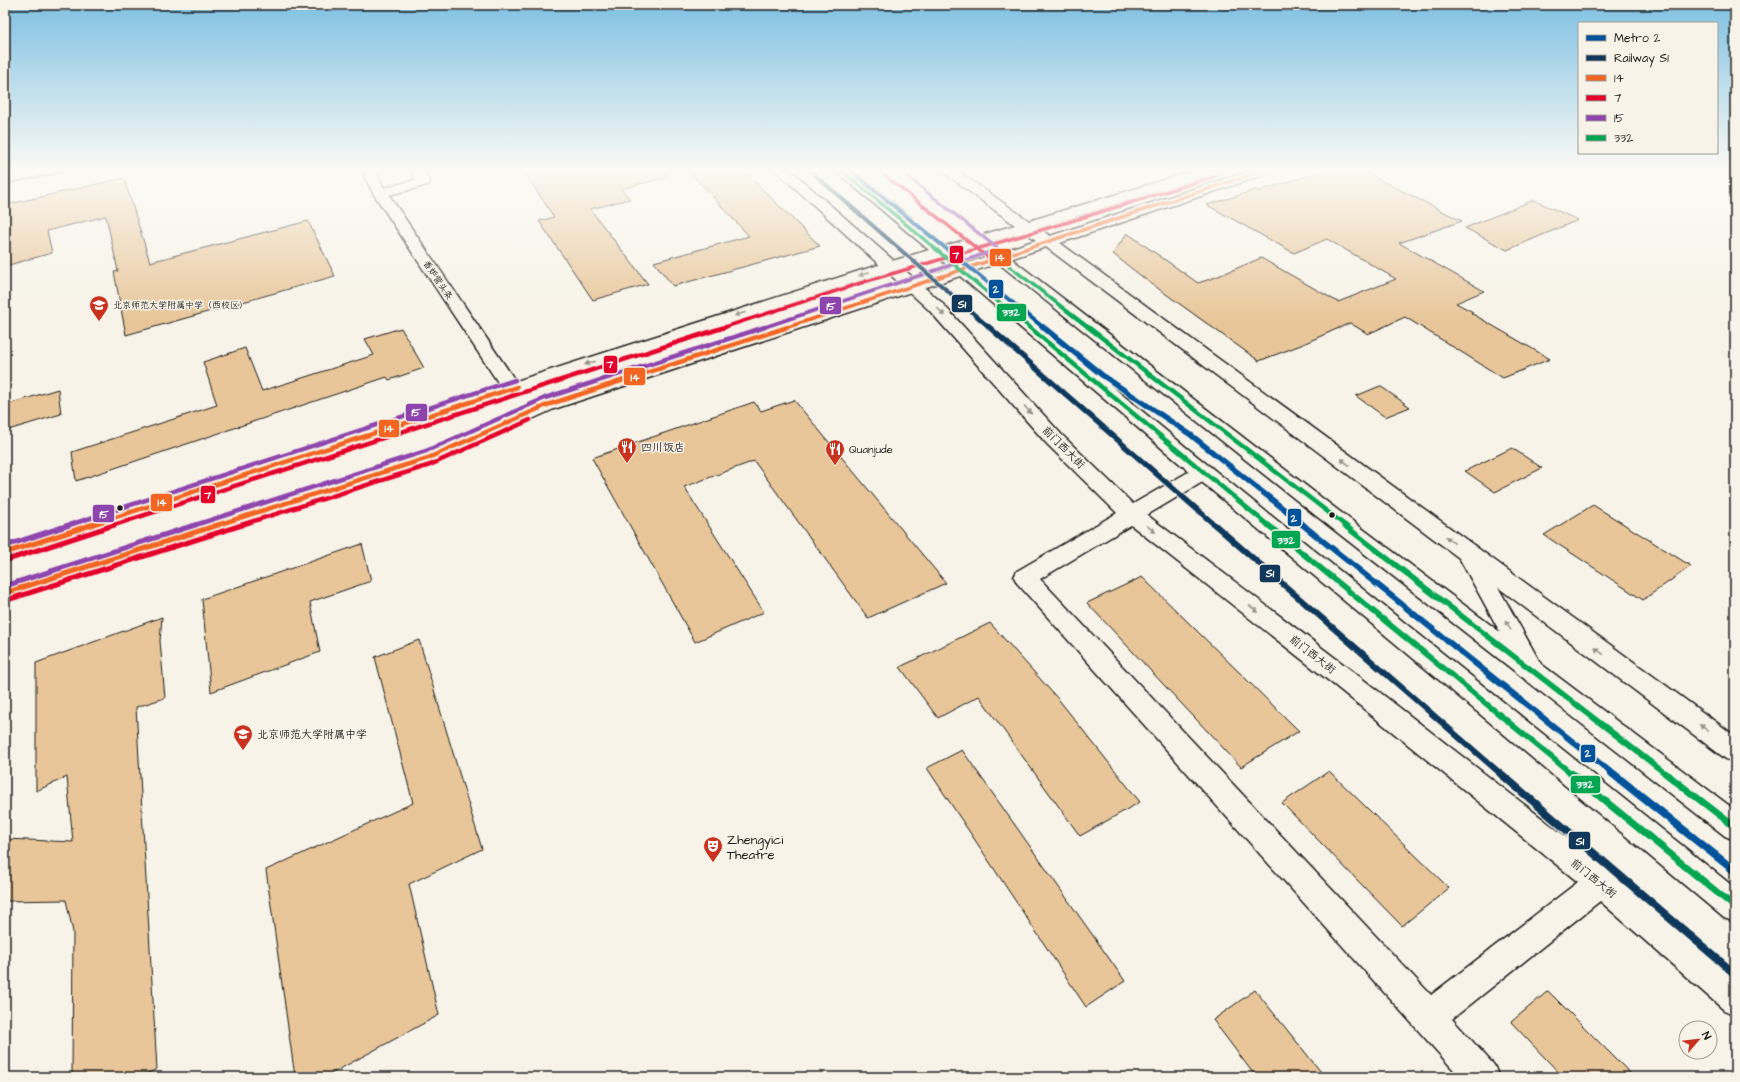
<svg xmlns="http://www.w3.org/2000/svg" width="1740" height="1082" font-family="'Architects Daughter','LXGW WenKai TC',sans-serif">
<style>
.building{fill:#e8c69a;stroke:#1c1c1c}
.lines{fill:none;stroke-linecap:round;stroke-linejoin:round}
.minor-casing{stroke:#1c1c1c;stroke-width:3}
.major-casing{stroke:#1c1c1c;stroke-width:3}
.minor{fill:#f7f3e8;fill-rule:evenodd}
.major{fill:#f7f3e8;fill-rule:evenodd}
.bus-1-far2-casing{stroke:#f7f3e8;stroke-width:5.5}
.bus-1-far1-casing{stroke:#f7f3e8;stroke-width:7}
.bus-1-casing{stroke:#f7f3e8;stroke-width:8}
.bus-2-far2-casing{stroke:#f7f3e8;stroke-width:5.5}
.bus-2-far1-casing{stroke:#f7f3e8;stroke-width:7}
.bus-2-casing{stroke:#f7f3e8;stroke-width:8}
.bus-3-far2-casing{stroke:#f7f3e8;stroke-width:5.5}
.bus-3-far1-casing{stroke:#f7f3e8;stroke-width:7}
.bus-3-casing{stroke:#f7f3e8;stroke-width:8}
.bus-4-far3-casing{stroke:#f7f3e8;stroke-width:5.5}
.bus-4-far2-casing{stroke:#f7f3e8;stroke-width:7}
.bus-4-far1-casing{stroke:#f7f3e8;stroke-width:8}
.bus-4-casing{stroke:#f7f3e8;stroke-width:10}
.bus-1-far2{stroke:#f26522;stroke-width:3.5}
.bus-1-far1{stroke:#f26522;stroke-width:4.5}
.bus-1{stroke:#f26522;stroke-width:5.5}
.bus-2-far2{stroke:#e4002b;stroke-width:3.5}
.bus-2-far1{stroke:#e4002b;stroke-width:4.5}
.bus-2{stroke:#e4002b;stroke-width:5.5}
.bus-3-far2{stroke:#8e44ad;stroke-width:3.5}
.bus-3-far1{stroke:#8e44ad;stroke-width:4.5}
.bus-3{stroke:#8e44ad;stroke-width:5.5}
.bus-4-far3{stroke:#00a651;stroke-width:3.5}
.bus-4-far2{stroke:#00a651;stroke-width:4.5}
.bus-4-far1{stroke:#00a651;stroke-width:5.5}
.bus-4{stroke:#00a651;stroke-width:7}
.rail-1-far3-casing{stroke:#f7f3e8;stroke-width:6}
.rail-1-far2-casing{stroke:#f7f3e8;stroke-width:8}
.rail-1-far1-casing{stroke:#f7f3e8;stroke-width:10}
.rail-1-casing{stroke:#f7f3e8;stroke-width:11}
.rail-1-far3{stroke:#11385b;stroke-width:4}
.rail-1-far2{stroke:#11385b;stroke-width:5.5}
.rail-1-far1{stroke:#11385b;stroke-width:6}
.rail-1{stroke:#11385b;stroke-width:8}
.metro-1-far3-casing{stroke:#f7f3e8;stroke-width:6}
.metro-1-far2-casing{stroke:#f7f3e8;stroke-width:8}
.metro-1-far1-casing{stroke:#f7f3e8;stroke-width:10}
.metro-1-casing{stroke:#f7f3e8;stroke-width:11}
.metro-1-far3{stroke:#00529b;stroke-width:4}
.metro-1-far2{stroke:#00529b;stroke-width:5.5}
.metro-1-far1{stroke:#00529b;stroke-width:6}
.metro-1{stroke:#00529b;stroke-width:8}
.oneway{fill:#94928c}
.bus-dot{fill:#1c1c1c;stroke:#f7f3e8;stroke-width:1.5}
.labels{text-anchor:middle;stroke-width:3;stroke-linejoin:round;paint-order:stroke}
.far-street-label{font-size:9px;fill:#1c1c1c;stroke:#f7f3e8}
.far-poi-label{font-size:9px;fill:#1c1c1c;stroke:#f7f3e8;text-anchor:start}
.poi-label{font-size:11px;fill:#1c1c1c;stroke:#f7f3e8;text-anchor:start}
.street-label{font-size:11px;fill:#1c1c1c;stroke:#f7f3e8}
.near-poi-label{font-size:13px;fill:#1c1c1c;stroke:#f7f3e8;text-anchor:start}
.line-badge{stroke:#f7f3e8;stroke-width:1.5}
.badge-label{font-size:11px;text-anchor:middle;font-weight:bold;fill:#fff}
</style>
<rect width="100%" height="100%" fill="#f7f3e8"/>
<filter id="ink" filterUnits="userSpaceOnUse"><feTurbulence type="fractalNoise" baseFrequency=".025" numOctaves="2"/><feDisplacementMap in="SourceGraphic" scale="8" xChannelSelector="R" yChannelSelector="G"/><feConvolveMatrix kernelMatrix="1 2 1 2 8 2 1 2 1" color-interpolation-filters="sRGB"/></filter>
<g filter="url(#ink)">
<path class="building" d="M522,169H666L667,177L621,189L630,199L590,209L648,284L593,300L539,221L554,217Z
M687,169H742L820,246L673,286L654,262L749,236Z
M1330,169H1359L1462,221L1399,243L1484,291L1456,303L1473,312L1471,313L1550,359L1503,378L1405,317L1368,334L1350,323L1301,345L1259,361L1145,279L1113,254L1127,233L1198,283L1216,277L1261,258L1338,302L1396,279L1327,239L1294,253L1207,205L1256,190L1259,191Z
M124,178L150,262L308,221L335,276L126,335L114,272L118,271L106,216L47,231L52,253L5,266V205Z
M1534,200L1578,220L1507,250L1465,228Z
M401,328L424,368L389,380L387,377L76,481L72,452L217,405L203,362L245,348L262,391L374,355L365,339Z
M1380,386L1410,407L1385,417L1356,396Z
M58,389L61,414L5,431V405Z
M794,400L946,583L868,618L754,461L684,487L764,612L695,642L592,458L754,402L761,411Z
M1512,448L1542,468L1495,492L1465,471Z
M1593,505L1691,566L1643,600L1544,535Z
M362,544L371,581L310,602L320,652L211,692L202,599Z
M1142,577L1299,731L1241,767L1087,603Z
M162,617L160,641L165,698L136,707L157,1069L140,1077H72L73,932L66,900L5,901V839L73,842L67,777L36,791V663Z
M990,623L1059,700L1140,802L1080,836L979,696L938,718L900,667Z
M419,640L482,849L409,884L439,1015L325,1077H295L266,870L413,803L375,657Z
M962,750L1125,981L1086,1007L927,768Z
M1329,771L1449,888L1402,926L1282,803Z
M1255,990L1325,1077H1256L1213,1020Z
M1548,991L1634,1077H1563L1511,1022Z"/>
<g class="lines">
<defs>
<path id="minor" d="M35,169H62L60,172L5,183V175Z
M361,169H375L384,188L415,180L410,169H424L430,182L428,185L389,195L521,389L519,393L512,395L505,393L373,193Z
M774,169H789L941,302L1061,434L1133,504L1197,467L1204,465L1211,467L1214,472L1211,477L1147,515L1351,670L1611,872L1735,978V1015L1724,1010L1600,901L1452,1019L1494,1065L1499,1077H1460L1017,583L1014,577L1017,571L1117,513L1047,444L929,310ZM1131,525L1333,684L1578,882L1431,995L1040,579Z
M939,169H955L1029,221L1200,169H1221L1219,172L1039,228L1050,236L1255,169H1275L1273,172L1060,243L1735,736V763L1726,759L1046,247L962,275L956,273L954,270L956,267L1036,240L1025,232L947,255L941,257L935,255L933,252L935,249L1015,225Z"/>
<path id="major" d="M833,169H848L1193,453L1735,888V922L1724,918L1179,463L960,276L554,409L435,463L5,602V584L421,453L540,401L951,268L938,258L871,277L5,561V545L859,271L929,250Z
M880,169H895L1331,505L1500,632L1456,552L1459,546L1467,544L1475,546L1541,664L1735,810V840L1725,836L1315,515Z"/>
</defs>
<use href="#minor" class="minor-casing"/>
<use href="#major" class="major-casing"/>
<use href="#minor" class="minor"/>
<use href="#major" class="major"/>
<defs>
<path id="bus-1-far2" d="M785,328L1268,169"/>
<path id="bus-1-far1" d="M88,526L517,387
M214,526L428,458L547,405L788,327"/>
<path id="bus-1" d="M5,553L91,525
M5,593L218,525"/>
<path id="bus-2-far2" d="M883,174L994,262
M722,328L867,281L1065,223L1216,176"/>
<path id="bus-2-far1" d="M111,526L725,327
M238,526L430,465L530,420"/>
<path id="bus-2" d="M7,560L114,525
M7,600L242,525"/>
<path id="bus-3-far2" d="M851,169L911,218
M898,169L1002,252
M762,328L996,250"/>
<path id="bus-3-far1" d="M66,526L515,380
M192,526L426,451L545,398L765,327"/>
<path id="bus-3" d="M5,546L69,525
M5,586L195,525"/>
<path id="bus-4-far3" d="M840,169L1030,328
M1009,266L1089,328"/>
<path id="bus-4-far2" d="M1029,327L1269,526
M1088,327L1346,526"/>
<path id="bus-4-far1" d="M1268,525L1572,774
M1344,525L1666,774"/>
<path id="bus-4" d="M1571,773L1735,907
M1665,773L1735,827"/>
</defs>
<use href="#bus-1-far2" class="bus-1-far2-casing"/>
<use href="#bus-1-far1" class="bus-1-far1-casing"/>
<use href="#bus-1" class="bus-1-casing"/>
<use href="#bus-2-far2" class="bus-2-far2-casing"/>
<use href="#bus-2-far1" class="bus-2-far1-casing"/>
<use href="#bus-2" class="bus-2-casing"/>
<use href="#bus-3-far2" class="bus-3-far2-casing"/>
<use href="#bus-3-far1" class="bus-3-far1-casing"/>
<use href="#bus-3" class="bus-3-casing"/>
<use href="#bus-4-far3" class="bus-4-far3-casing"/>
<use href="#bus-4-far2" class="bus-4-far2-casing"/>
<use href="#bus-4-far1" class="bus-4-far1-casing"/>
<use href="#bus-4" class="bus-4-casing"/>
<use href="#bus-1-far2" class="bus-1-far2"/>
<use href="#bus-1-far1" class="bus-1-far1"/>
<use href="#bus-1" class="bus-1"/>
<use href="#bus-2-far2" class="bus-2-far2"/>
<use href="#bus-2-far1" class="bus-2-far1"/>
<use href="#bus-2" class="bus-2"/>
<use href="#bus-3-far2" class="bus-3-far2"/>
<use href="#bus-3-far1" class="bus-3-far1"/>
<use href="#bus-3" class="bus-3"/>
<use href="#bus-4-far3" class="bus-4-far3"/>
<use href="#bus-4-far2" class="bus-4-far2"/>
<use href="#bus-4-far1" class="bus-4-far1"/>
<use href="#bus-4" class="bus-4"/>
<defs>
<path id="rail-1-far3" d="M808,169L990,328"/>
<path id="rail-1-far2" d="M989,327L1216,526"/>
<path id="rail-1-far1" d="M1215,525L1501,774"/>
<path id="rail-1" d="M1500,773L1735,974"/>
</defs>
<use href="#rail-1-far3" class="rail-1-far3-casing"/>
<use href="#rail-1-far2" class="rail-1-far2-casing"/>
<use href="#rail-1-far1" class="rail-1-far1-casing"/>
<use href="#rail-1" class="rail-1-casing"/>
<use href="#rail-1-far3" class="rail-1-far3"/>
<use href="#rail-1-far2" class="rail-1-far2"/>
<use href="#rail-1-far1" class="rail-1-far1"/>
<use href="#rail-1" class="rail-1"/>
<defs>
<path id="metro-1-far3" d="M851,169L858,177L1044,328"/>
<path id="metro-1-far2" d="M1043,327L1102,375L1191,435L1305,526"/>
<path id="metro-1-far1" d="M1303,525L1613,774"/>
<path id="metro-1" d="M1612,773L1735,871"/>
</defs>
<use href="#metro-1-far3" class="metro-1-far3-casing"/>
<use href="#metro-1-far2" class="metro-1-far2-casing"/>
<use href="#metro-1-far1" class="metro-1-far1-casing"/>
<use href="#metro-1" class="metro-1-casing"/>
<use href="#metro-1-far3" class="metro-1-far3"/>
<use href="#metro-1-far2" class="metro-1-far2"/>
<use href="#metro-1-far1" class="metro-1-far1"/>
<use href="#metro-1" class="metro-1"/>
</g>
<defs><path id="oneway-solid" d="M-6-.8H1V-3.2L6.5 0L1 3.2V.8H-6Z"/></defs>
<g class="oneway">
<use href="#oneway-solid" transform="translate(864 274) rotate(163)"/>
<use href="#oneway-solid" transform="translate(941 312) rotate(48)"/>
<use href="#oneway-solid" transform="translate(740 314) rotate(162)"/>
<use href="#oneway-solid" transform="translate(590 363) rotate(162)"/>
<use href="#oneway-solid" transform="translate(1028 410) rotate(48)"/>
<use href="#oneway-solid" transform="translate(1345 462) rotate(-143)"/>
<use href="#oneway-solid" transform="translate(1151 529) rotate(38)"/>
<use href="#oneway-solid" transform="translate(1450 540) rotate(-143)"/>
<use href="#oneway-solid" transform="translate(1254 609) rotate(38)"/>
<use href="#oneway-solid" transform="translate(1508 625) rotate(-119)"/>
<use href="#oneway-solid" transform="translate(1599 651) rotate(-143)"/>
<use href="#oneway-solid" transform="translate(1704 728) rotate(-143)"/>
</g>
</g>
<linearGradient id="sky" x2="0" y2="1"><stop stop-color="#7fc0e2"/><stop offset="0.53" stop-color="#fbfaf5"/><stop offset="1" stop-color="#fbfaf5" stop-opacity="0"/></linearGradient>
<rect width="1740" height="320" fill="url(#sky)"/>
<defs>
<symbol id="school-pin" viewBox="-11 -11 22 30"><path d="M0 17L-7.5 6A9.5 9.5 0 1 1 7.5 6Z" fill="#c8321e" stroke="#f7f3e8"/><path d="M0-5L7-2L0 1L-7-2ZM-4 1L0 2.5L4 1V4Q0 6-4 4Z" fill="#fff"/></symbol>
<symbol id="restaurant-pin" viewBox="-11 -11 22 30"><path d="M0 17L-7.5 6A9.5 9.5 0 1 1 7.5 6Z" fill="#c8321e" stroke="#f7f3e8"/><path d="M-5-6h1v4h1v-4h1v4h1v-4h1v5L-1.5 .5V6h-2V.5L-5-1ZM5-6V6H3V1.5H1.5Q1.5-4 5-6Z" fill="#fff"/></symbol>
<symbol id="theatre-pin" viewBox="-11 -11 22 30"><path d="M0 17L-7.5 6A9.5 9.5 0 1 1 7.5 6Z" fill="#c8321e" stroke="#f7f3e8"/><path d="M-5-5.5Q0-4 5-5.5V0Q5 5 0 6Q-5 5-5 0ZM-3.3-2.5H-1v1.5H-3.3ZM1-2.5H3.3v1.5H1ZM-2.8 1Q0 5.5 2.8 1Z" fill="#fff"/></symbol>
</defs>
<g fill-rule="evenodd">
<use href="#school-pin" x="88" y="294" width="22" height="30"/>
<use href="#restaurant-pin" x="616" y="436" width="22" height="30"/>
<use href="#restaurant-pin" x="824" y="438" width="22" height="30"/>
<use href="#school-pin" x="232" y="723" width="22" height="30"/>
<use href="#theatre-pin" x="702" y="835" width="22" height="30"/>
</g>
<g class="bus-dot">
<circle cx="120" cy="508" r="3.5"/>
<circle cx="1332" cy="515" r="3.5"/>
</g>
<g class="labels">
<g class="far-street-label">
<text transform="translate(438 280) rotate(56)" y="3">香炉营头条</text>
</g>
<g class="far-poi-label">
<text x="113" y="308">北京师范大学附属中学（西校区）</text>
</g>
<g class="poi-label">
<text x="641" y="451">四川饭店</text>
<text x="849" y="453">Quanjude</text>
<text x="257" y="738">北京师范大学附属中学</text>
</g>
<g class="street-label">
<text transform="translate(1064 447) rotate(45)" y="4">前门西大街</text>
<text transform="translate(1313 654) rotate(38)" y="4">前门西大街</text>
<text transform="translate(1594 878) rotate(39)" y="4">前门西大街</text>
</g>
<g class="near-poi-label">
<text x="727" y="844">Zhengyici<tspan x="727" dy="15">Theatre</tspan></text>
</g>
</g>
<g class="line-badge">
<rect x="949" y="245" width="15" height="19" rx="4" fill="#e4002b"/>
<rect x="989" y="248" width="23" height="19" rx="4" fill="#f26522"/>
<rect x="988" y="279" width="16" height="20" rx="4" fill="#00529b"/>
<rect x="951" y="294" width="22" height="19" rx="4" fill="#11385b"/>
<rect x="819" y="296" width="23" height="19" rx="4" fill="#8e44ad"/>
<rect x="996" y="303" width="31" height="19" rx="4" fill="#00a651"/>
<rect x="603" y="355" width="15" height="19" rx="4" fill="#e4002b"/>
<rect x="623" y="367" width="23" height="19" rx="4" fill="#f26522"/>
<rect x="405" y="403" width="23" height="19" rx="4" fill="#8e44ad"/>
<rect x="378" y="419" width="22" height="19" rx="4" fill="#f26522"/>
<rect x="200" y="485" width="16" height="19" rx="4" fill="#e4002b"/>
<rect x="150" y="493" width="23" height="19" rx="4" fill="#f26522"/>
<rect x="92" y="504" width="23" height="19" rx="4" fill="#8e44ad"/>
<rect x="1287" y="508" width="15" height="19" rx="4" fill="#00529b"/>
<rect x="1271" y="530" width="30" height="19" rx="4" fill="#00a651"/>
<rect x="1259" y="564" width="22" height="19" rx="4" fill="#11385b"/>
<rect x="1580" y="744" width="16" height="19" rx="4" fill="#00529b"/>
<rect x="1570" y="775" width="31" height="19" rx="4" fill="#00a651"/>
<rect x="1568" y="831" width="23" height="19" rx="4" fill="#11385b"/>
</g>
<g class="badge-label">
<text x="956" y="259">7</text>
<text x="1000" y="261">14</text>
<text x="996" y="293">2</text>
<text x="962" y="308">S1</text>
<text x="831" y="310">15</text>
<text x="1011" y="316">332</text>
<text x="610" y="368">7</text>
<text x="635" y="381">14</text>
<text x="416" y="416">15</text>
<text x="389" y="432">14</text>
<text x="208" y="499">7</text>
<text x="162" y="506">14</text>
<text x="104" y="518">15</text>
<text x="1294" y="522">2</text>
<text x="1286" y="544">332</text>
<text x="1270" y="577">S1</text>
<text x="1588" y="757">2</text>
<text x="1585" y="788">332</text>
<text x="1580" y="845">S1</text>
</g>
<rect width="1740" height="1082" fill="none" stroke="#f7f3e8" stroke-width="20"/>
<rect x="10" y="10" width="1720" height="1062" fill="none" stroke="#1c1c1c" stroke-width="1.5" filter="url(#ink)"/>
<rect x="1578" y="22" width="140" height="132" fill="#f7f3e8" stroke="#9f9d96"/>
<rect x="1586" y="35" width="20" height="6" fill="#00529b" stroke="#9f9d96"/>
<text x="1614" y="42" font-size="12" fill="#1c1c1c">Metro 2</text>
<rect x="1586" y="55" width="20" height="6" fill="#11385b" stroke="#9f9d96"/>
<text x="1614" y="62" font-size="12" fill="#1c1c1c">Railway S1</text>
<rect x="1586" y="75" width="20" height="6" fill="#f26522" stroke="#9f9d96"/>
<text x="1614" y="82" font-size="12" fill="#1c1c1c">14</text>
<rect x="1586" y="95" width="20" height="6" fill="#e4002b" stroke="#9f9d96"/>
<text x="1614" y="102" font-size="12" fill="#1c1c1c">7</text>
<rect x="1586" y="115" width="20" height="6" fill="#8e44ad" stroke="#9f9d96"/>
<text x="1614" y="122" font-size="12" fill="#1c1c1c">15</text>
<rect x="1586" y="135" width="20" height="6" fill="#00a651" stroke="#9f9d96"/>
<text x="1614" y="142" font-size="12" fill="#1c1c1c">332</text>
<g transform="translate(1698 1040) rotate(62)"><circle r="19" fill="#f7f3e8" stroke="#9f9d96"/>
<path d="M0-3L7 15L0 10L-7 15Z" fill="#c8321e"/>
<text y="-6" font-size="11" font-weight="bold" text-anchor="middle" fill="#1c1c1c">N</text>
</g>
</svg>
